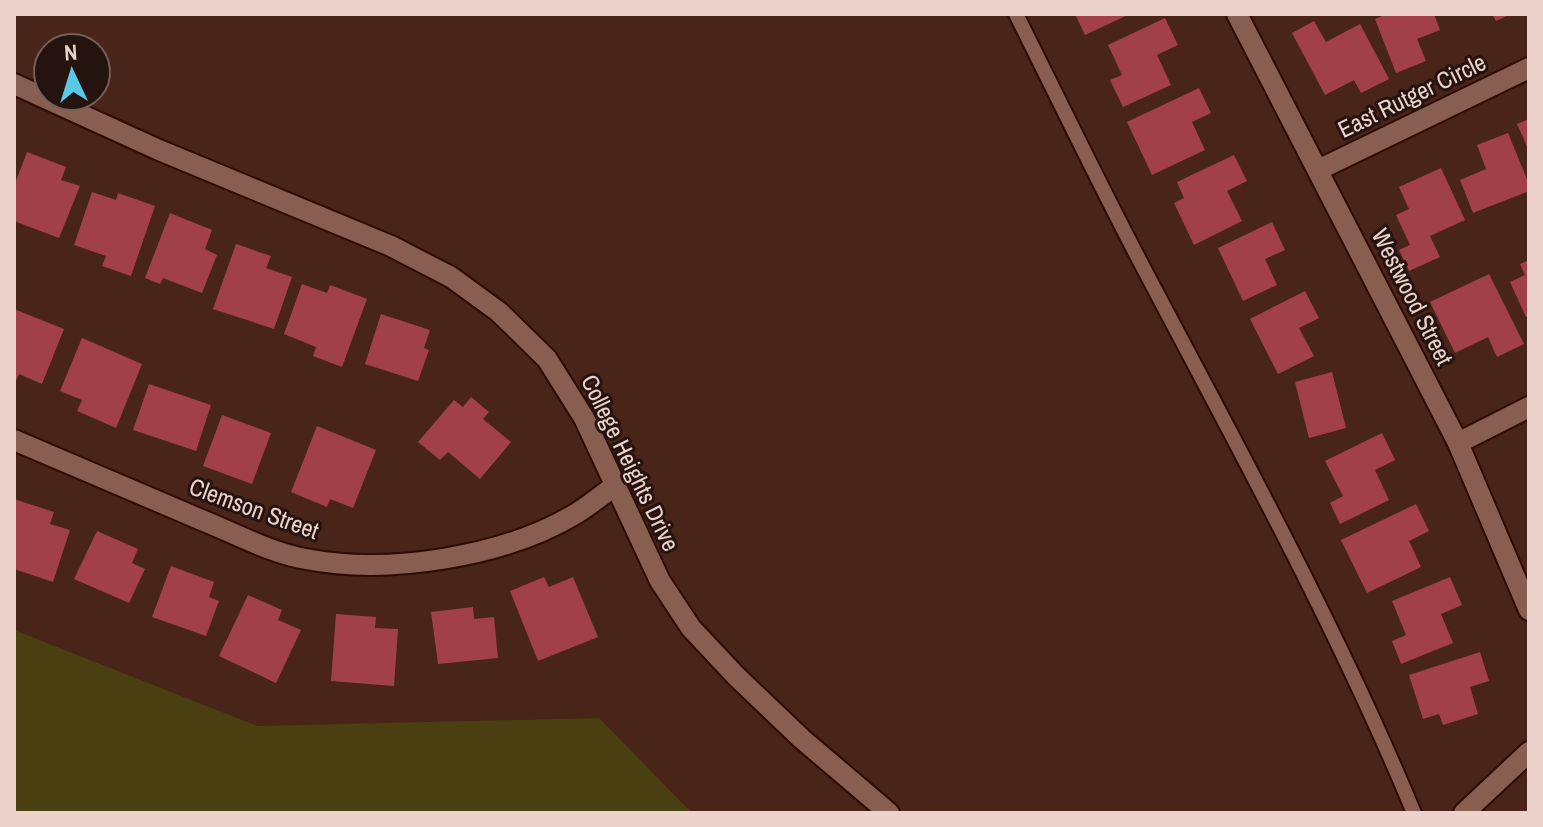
<svg xmlns="http://www.w3.org/2000/svg" width="1543" height="827" font-family="'Archivo Narrow',sans-serif">
<style>
.green{fill:#493f11}
.building{fill:#a2404a}
.lines{fill:none;stroke-linecap:round;stroke-linejoin:round}
.service-casing{stroke:#2e0b03;stroke-width:18}
.minor-casing{stroke:#2e0b03;stroke-width:24}
.service{stroke:#885e51;stroke-width:14}
.minor{stroke:#885e51;stroke-width:20}
.labels{text-anchor:middle;stroke-width:6;stroke-linejoin:round;paint-order:stroke}
.street-label{font-size:24px;fill:#ebd2ca;stroke:#24130e}
</style>
<rect width="100%" height="100%" fill="#492419"/>
<path class="green" d="M14,630L257,726L599,718L692,813H14Z"/>
<path class="building" d="M1075,14H1130L1085,35Z
M1387,14H1434L1440,30L1417,39L1426,61L1396,73L1375,19Z
M1492,14H1511L1496,21Z
M1165,18L1178,45L1157,55L1171,85L1123,107L1110,80L1122,75L1108,45Z
M1314,21L1326,42L1360,24L1389,79L1361,93L1354,80L1325,95L1292,33Z
M1199,88L1211,113L1192,122L1205,150L1152,175L1127,122Z
M1529,119V151L1517,124Z
M1508,133L1529,184V191L1473,213L1460,180L1486,169L1477,145Z
M27,152L66,167L61,180L80,186L59,238L14,221V186Z
M1234,155L1247,181L1227,191L1242,221L1194,245L1174,203L1184,198L1177,182Z
M1441,168L1465,220L1430,236L1440,257L1409,271L1399,250L1410,245L1396,215L1409,209L1399,187Z
M92,192L116,200L118,193L155,206L131,276L102,266L106,256L74,245Z
M170,213L212,230L205,249L217,255L202,293L163,278L160,284L145,278Z
M1272,222L1285,250L1265,259L1277,285L1243,301L1218,248Z
M236,244L271,256L266,268L292,277L274,329L213,309Z
M1529,260V316L1526,317L1510,282L1525,275L1520,264Z
M1489,274L1524,344L1497,357L1488,337L1455,353L1430,302Z
M302,284L327,293L330,285L367,299L342,367L313,356L316,347L284,334Z
M1305,291L1319,318L1299,328L1314,356L1278,374L1250,319Z
M14,309L64,329L42,384L19,374L16,381L14,380Z
M381,314L430,330L424,348L429,350L418,381L365,364Z
M82,338L142,364L116,428L77,411L82,400L60,391Z
M1332,372L1346,428L1309,438L1295,382Z
M149,384L211,405L196,451L133,430Z
M471,397L489,412L483,419L511,442L480,479L448,452L440,460L418,442L454,400L463,407Z
M222,415L271,433L252,484L203,466Z
M317,426L376,450L353,508L330,499L327,507L291,492Z
M1382,433L1395,460L1375,470L1389,500L1340,524L1330,503L1343,496L1325,461Z
M14,499L54,512L50,524L70,530L53,582L14,569Z
M1416,504L1429,531L1409,541L1421,567L1367,593L1341,540Z
M97,531L138,549L132,563L145,569L129,603L74,579Z
M171,566L214,582L209,597L219,601L206,636L152,617Z
M544,577L549,587L573,577L598,637L538,661L510,591Z
M1450,577L1462,605L1441,614L1453,643L1401,664L1392,641L1406,635L1392,601Z
M248,595L282,610L278,620L301,630L276,683L219,656Z
M473,607L474,619L494,617L498,658L438,664L431,612Z
M336,614L376,617L375,628L398,629L394,686L331,681Z
M1480,652L1489,681L1470,687L1478,714L1443,725L1439,714L1423,719L1409,675Z"/>
<g class="lines">
<defs>
<path id="service" d="M1016,14C1055,92 1093,171 1133,248C1231,435 1333,618 1414,813"/>
<path id="minor" d="M1237,14L1458,443L1529,610
M14,84L159,150L391,246L451,277L499,312L547,359L584,418L660,581L691,628L736,676L802,739L889,813
M1318,170L1529,68
M14,440C77,467 140,494 204,521C236,534 271,553 306,559C388,575 505,557 577,513C590,505 603,494 616,485
M1458,443L1529,407
M1464,813L1529,752"/>
</defs>
<use href="#service" class="service-casing"/>
<use href="#minor" class="minor-casing"/>
<use href="#service" class="service"/>
<use href="#minor" class="minor"/>
</g>
<g class="labels">
<g class="street-label">
<text transform="translate(1412 96) rotate(-26)" y="8">East Rutger Circle</text>
<text transform="translate(1412 297) rotate(63)" y="8">Westwood Street</text>
<text transform="translate(630 463) rotate(64)" y="8">College Heights Drive</text>
<text transform="translate(254 509) rotate(20)" y="8">Clemson Street</text>
</g>
</g>
<rect width="1543" height="827" fill="none" stroke="#ebd2ca" stroke-width="32"/>
<g transform="translate(72 72) rotate(356)"><circle r="38" fill="#24130e" stroke="#745f59" stroke-width="2"/>
<path d="M0-6L14 30L0 20L-14 30Z" fill="#59c8e4"/>
<text y="-12" font-size="22" font-weight="bold" text-anchor="middle" fill="#ebd2ca">N</text>
</g>
</svg>
